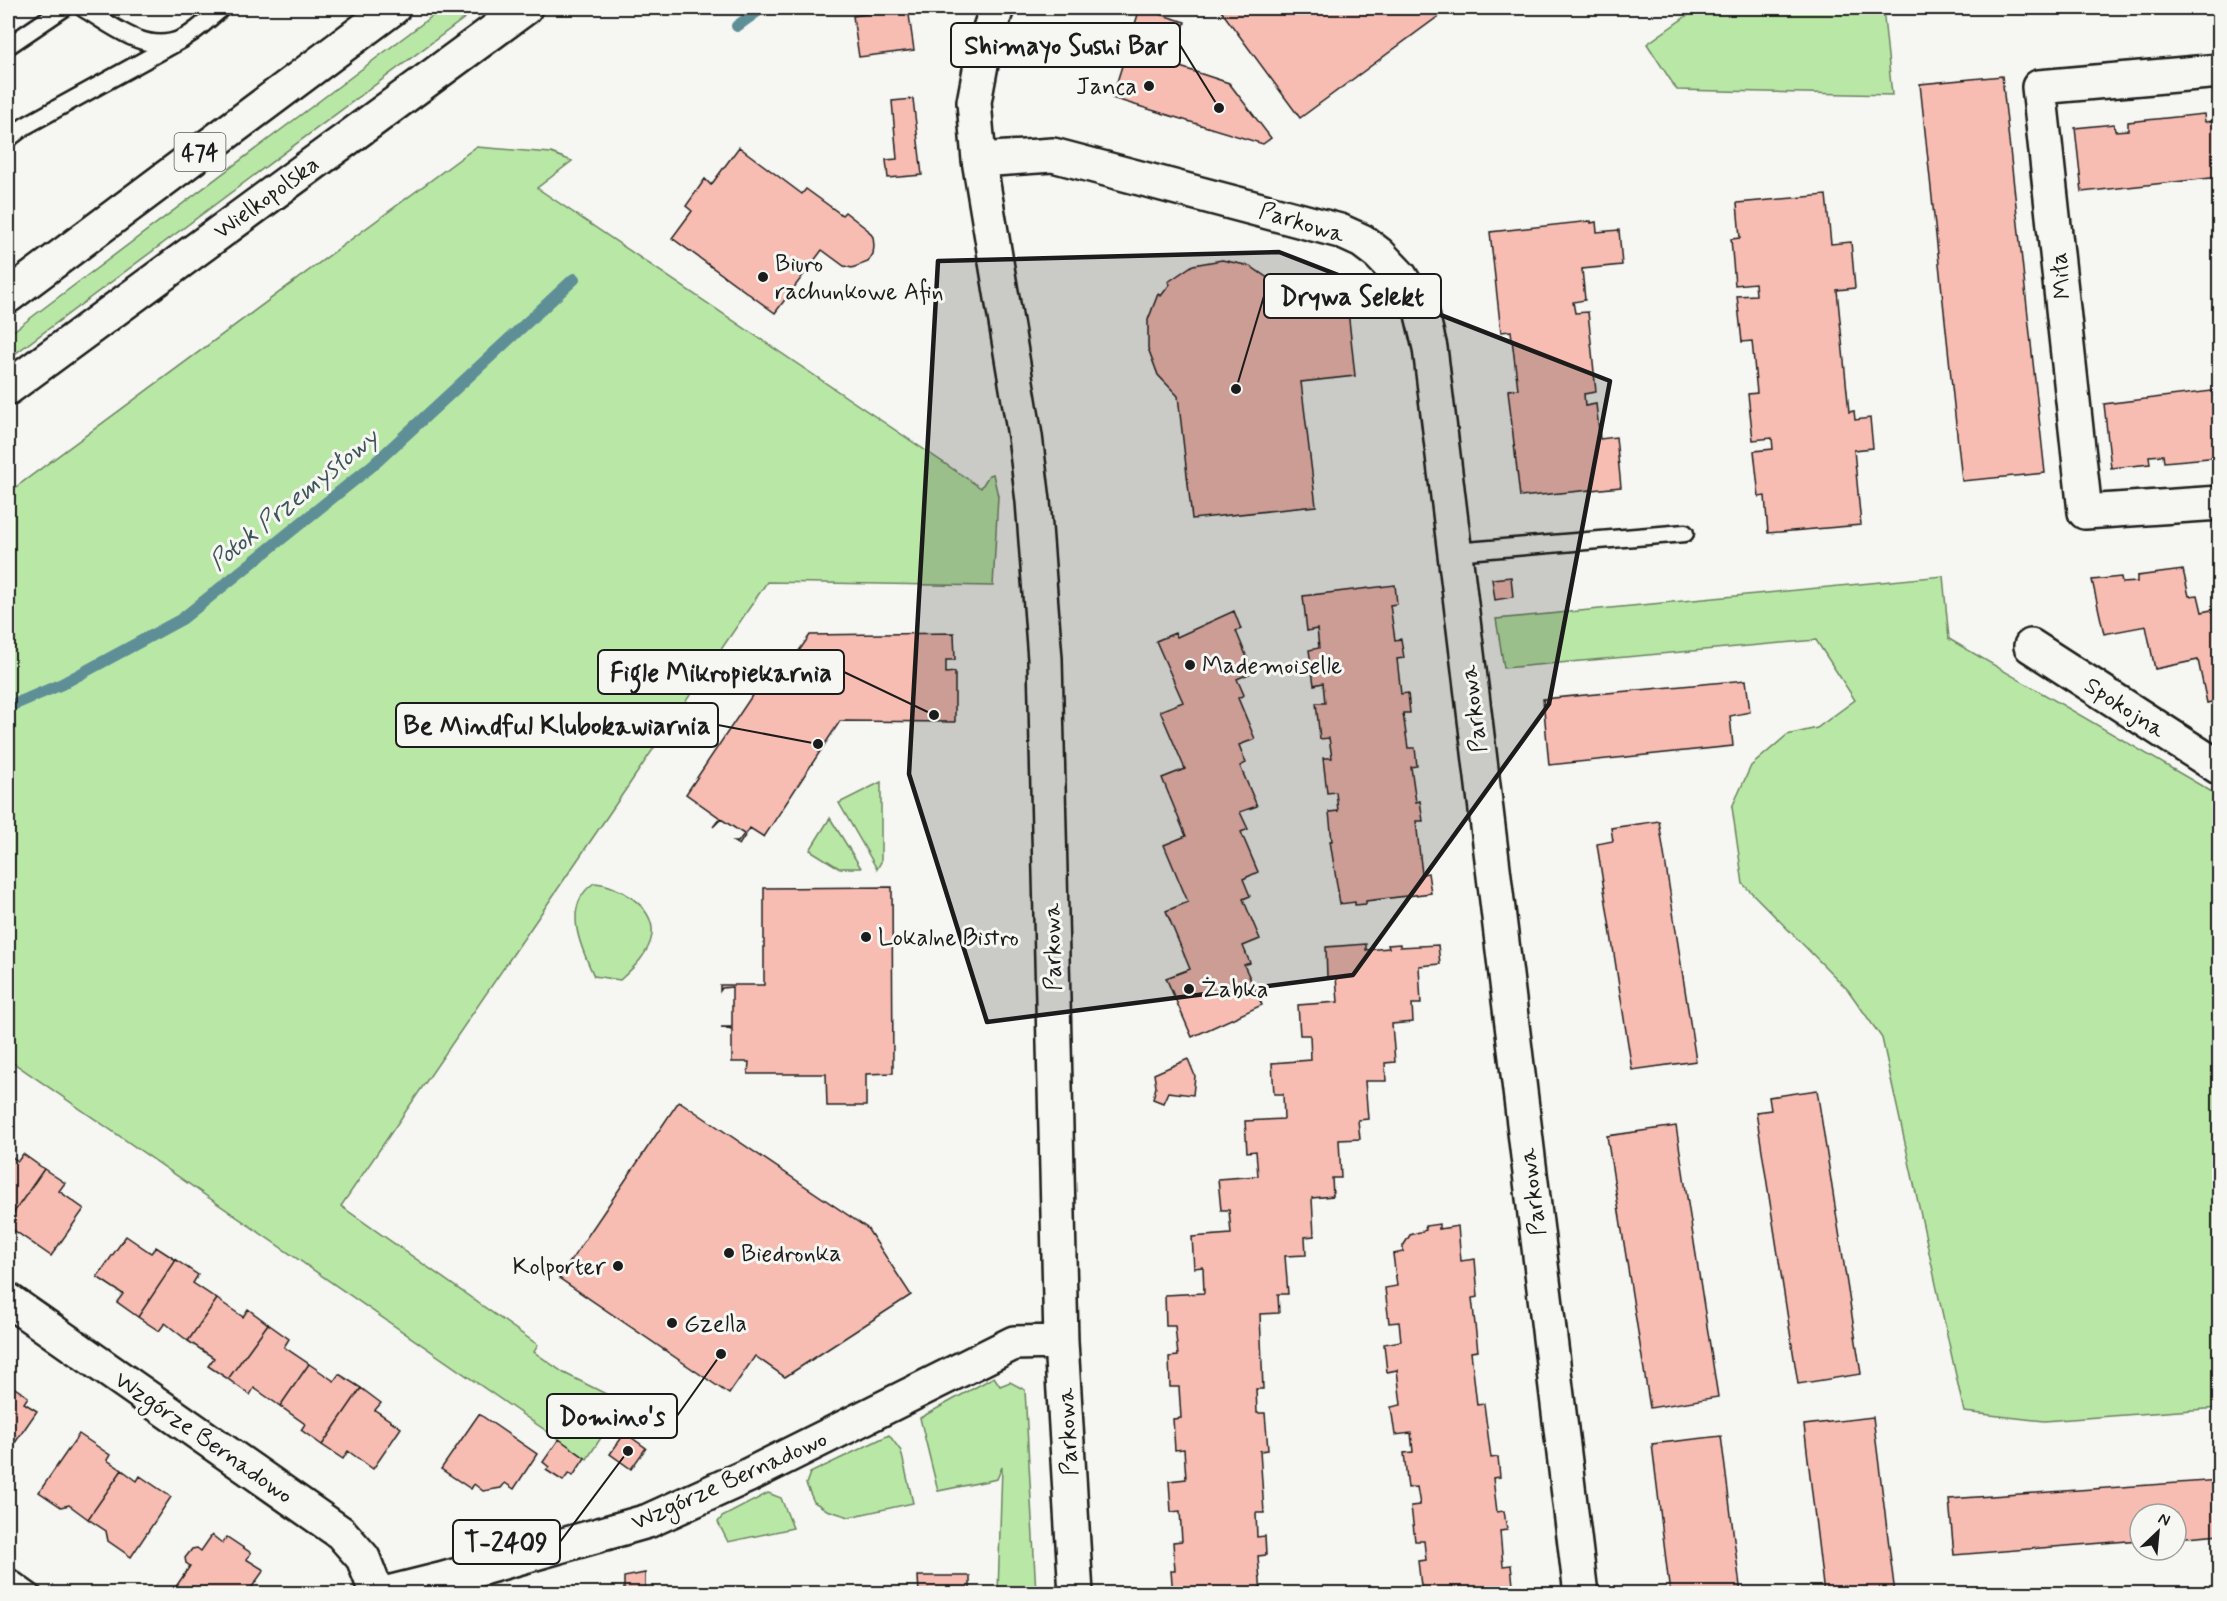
<svg xmlns="http://www.w3.org/2000/svg" width="2227" height="1601" font-family="Mynerve,sans-serif">
<style>
.green{fill:#b9e8a6;stroke:#6a8261;stroke-width:1.5}
.lines{fill:none;stroke-linecap:round;stroke-linejoin:round}
.stream{stroke:#5f8f96;stroke-width:12}
.building{fill:#f8bdb2;stroke:#1c1c1c;stroke-width:1.5}
.service-casing{stroke:#1c1c1c;stroke-width:21}
.minor-casing{stroke:#1c1c1c;stroke-width:38}
.primary-casing{stroke:#1c1c1c;stroke-width:38}
.service{stroke:#f6f6f2;stroke-width:16}
.minor{stroke:#f6f6f2;stroke-width:33}
.primary{stroke:#f6f6f2;stroke-width:33}
.marked{fill:#1c1c1c;fill-opacity:0.2;stroke:#1c1c1c;stroke-width:4.5;stroke-linejoin:round}
.poi-dot{fill:#1c1c1c;stroke:#f6f6f2;stroke-width:2}
.labels{text-anchor:middle;stroke-width:6;stroke-linejoin:round;paint-order:stroke}
.shield{fill:#f6f6f2;stroke:#5d5d5c;stroke-width:1.5}
.shield-label{font-size:22px;font-weight:bold;fill:#1c1c1c}
.poi-label{font-size:24px;fill:#1c1c1c;stroke:#f6f6f2;text-anchor:start}
.street-label{font-size:24px;fill:#1c1c1c;stroke:#f6f6f2}
.water-label{font-size:26px;font-style:italic;fill:#3e5559;stroke:#f6f6f2}
.leader{fill:none;stroke:#1c1c1c;stroke-width:2}
.callout-dot{fill:#1c1c1c;stroke:#f6f6f2;stroke-width:2}
.callout{fill:#f6f6f2;stroke:#1c1c1c;stroke-width:2}
.callout-label{font-size:26px;text-anchor:middle;font-weight:bold;fill:#1c1c1c}
</style>
<rect width="100%" height="100%" fill="#f6f6f2"/>
<filter id="ink" filterUnits="userSpaceOnUse"><feTurbulence type="fractalNoise" baseFrequency=".0167" numOctaves="2"/><feDisplacementMap in="SourceGraphic" scale="12" xChannelSelector="R" yChannelSelector="G"/><feConvolveMatrix kernelMatrix="1 2 1 2 8 2 1 2 1" color-interpolation-filters="sRGB"/></filter>
<g filter="url(#ink)">
<path class="green" d="M443,8H478L8,359V335Z
M1698,8H1883L1892,95L1677,90L1647,44Z
M476,147L551,153L572,161L537,188L981,488L989,475L993,474L998,496L993,586L767,582C625,790 484,999 341,1206L538,1345L534,1352L564,1373L624,1403L587,1459L8,1059V493Z
M1943,576L1949,639L2219,796V1408L2044,1421L1964,1412L1882,1038L1848,990L1743,884L1732,807L1751,766L1787,735L1817,728L1855,700L1816,640L1504,668L1496,619Z
M881,782V862L877,869L839,803Z
M830,818L861,868H839L810,850Z
M594,883C618,884 655,907 652,935C649,954 633,968 620,980L594,976C581,948 561,906 594,883Z
M994,1377L1000,1386L1010,1382L1025,1390L1036,1593H998L1002,1467L997,1479L938,1491L920,1418Z
M889,1435L901,1451L913,1503L849,1517L827,1510L814,1502L806,1484L810,1473Z
M768,1493L781,1498L793,1528L728,1542L718,1522L722,1517Z"/>
<g class="lines">
<path class="stream" d="M737,26L762,8
M8,707L62,684L182,619L373,465L574,279"/>
</g>
<path class="building" d="M908,8L914,50L859,57L853,16Z
M1140,8L1185,22L1174,65L1229,83L1271,138L1263,144L1112,98Z
M1219,8H1435L1440,15L1300,118Z
M2002,76L2045,473L1962,481L1920,84Z
M913,99L922,175L888,178L886,160L897,159L892,101Z
M2217,113H2220V177L2082,192L2075,128L2114,124L2115,131L2128,130V122L2204,114L2205,122L2218,120Z
M739,147L802,194L806,189L842,215L845,212L868,230L873,237L874,246L873,254L868,262L852,268L844,266L822,250L775,313L672,238L692,211L686,206L705,179L711,185Z
M1826,195L1831,244L1851,242L1855,288L1837,290L1849,412L1854,411L1855,420L1870,418L1873,448L1854,450L1861,525L1768,533L1765,496L1759,497L1754,451L1773,449L1772,438L1753,440L1748,394L1757,393L1752,341L1742,342L1737,296L1756,295L1755,283L1735,285L1731,239L1740,238L1737,203Z
M1591,221V223L1596,222L1597,232L1619,230L1622,265L1582,269L1585,300L1573,302L1575,313L1588,312L1596,392L1584,394L1585,406L1596,404L1600,439L1616,437L1621,487L1520,497L1508,390L1518,389L1511,331L1501,332L1490,232Z
M1222,260L1250,266L1275,283L1291,307L1347,301L1355,376L1301,382L1316,506L1192,519L1178,396L1158,375L1148,348V320L1158,294L1161,296L1170,284L1168,282L1193,265Z
M2220,390V457L2164,462L2163,455L2149,456L2150,464L2111,468L2104,404Z
M2183,570L2189,596L2198,595L2202,612L2220,608V700L2207,703L2198,660L2155,669L2146,626L2104,634L2092,580L2121,577L2122,583L2137,582V576Z
M1511,577L1513,597L1495,600L1492,579Z
M1395,585L1397,604L1390,605L1395,640L1401,639L1404,658L1397,659L1401,694L1408,693L1410,713H1403L1408,748H1415L1417,766L1411,767L1416,802L1420,801L1423,821H1416L1422,874L1428,873L1431,893L1366,901V904L1355,905V902L1340,904L1330,841H1332L1329,812L1338,811L1336,792L1327,793L1323,758H1332L1329,738L1320,739L1316,703H1325L1323,683L1314,685L1309,650L1319,648L1317,629L1307,631L1303,596Z
M1234,611L1241,629L1236,631L1253,672L1237,679L1244,695L1238,698L1255,739L1239,745L1246,763L1240,766L1257,806L1240,812L1248,829L1241,832L1258,872L1243,879L1250,896L1243,899L1260,939L1243,946L1250,963L1244,965L1262,1005L1192,1037L1166,978L1190,969L1166,911L1188,902L1164,845L1186,836L1162,778L1185,769L1160,711L1183,702L1156,641L1175,633L1177,637Z
M954,633L955,660H946V673L955,672V722L840,721L764,837L750,828L739,845L734,842H738L744,834L721,819L713,827L720,818L686,794L774,663L785,671L810,635Z
M1746,680L1750,712L1730,716L1733,746L1549,765L1543,699Z
M1659,821L1696,1061L1632,1070L1597,844L1613,841L1611,828Z
M892,887L893,1073L866,1074V1106H827L826,1074H748L749,1062H732V1029L721,1027H732V987L722,988L720,991V985H764V888Z
M1366,944V950L1389,948L1388,945L1400,944V947L1438,945L1440,964L1419,966L1421,1004H1412L1413,1022L1392,1024L1395,1062L1385,1063L1386,1081H1365L1368,1119L1358,1120L1360,1139L1339,1140L1341,1178H1332L1333,1196L1312,1198L1314,1236L1305,1237L1306,1255L1285,1256L1288,1294H1278L1279,1313L1260,1314L1263,1389H1256L1257,1413H1265L1268,1450L1260,1451L1264,1513H1256L1257,1537L1265,1536L1266,1555L1258,1556L1261,1594H1173L1171,1571H1175L1173,1542L1182,1541L1180,1511L1171,1512L1169,1481L1186,1479L1184,1449L1175,1450L1173,1419L1181,1418L1179,1387H1170L1169,1357L1178,1356L1175,1326H1166L1165,1295L1204,1293L1203,1267L1194,1268L1192,1237L1231,1234L1229,1210H1221L1218,1179L1258,1176L1256,1151L1247,1152L1245,1121L1284,1119L1283,1094H1274L1272,1063L1311,1060L1310,1035H1300L1298,1005L1338,1002L1336,977H1327L1326,947Z
M1188,1059L1195,1076L1193,1095L1168,1092L1163,1103L1153,1099L1156,1087L1154,1074Z
M1817,1090L1861,1374L1798,1384L1756,1112L1771,1110L1769,1097Z
M679,1101L867,1228L911,1295L785,1377L755,1356L729,1394L559,1278Z
M1676,1126L1718,1397L1650,1408L1607,1136Z
M8,1154L18,1161L23,1154L44,1169L8,1221Z
M44,1169L65,1183L59,1191L84,1209L51,1256L8,1226V1221Z
M1439,1224V1229L1458,1226L1461,1261L1475,1259L1478,1297L1472,1298L1478,1351L1471,1352L1477,1405L1484,1404L1491,1458L1498,1457L1500,1477L1493,1478L1497,1512L1504,1511L1507,1530L1500,1531L1503,1566L1511,1565L1513,1585L1506,1586L1507,1594H1422L1418,1561L1426,1560L1424,1541H1415L1411,1506L1420,1505L1417,1487L1408,1488L1404,1453L1413,1452L1411,1433L1395,1435L1391,1407L1401,1405L1397,1370L1387,1372L1384,1344L1401,1341L1399,1322L1389,1323L1385,1288L1397,1286L1393,1254L1403,1252V1246L1410,1235L1426,1230L1425,1226Z
M126,1236L151,1253L156,1247L176,1260L138,1317L117,1302L123,1294L97,1277Z
M176,1260L198,1275L193,1283L217,1299L188,1341L165,1323L159,1331L138,1317Z
M217,1299L243,1317L248,1309L268,1324L228,1379L208,1366L214,1358L188,1341Z
M268,1324L289,1339L284,1347L309,1364L280,1406L254,1388L250,1395L228,1379Z
M309,1364L334,1381L339,1374L361,1388L322,1445L301,1430L305,1424L280,1406Z
M9,1384L28,1397L24,1403L37,1411L8,1453Z
M361,1388L381,1403L375,1410L401,1428L373,1469L348,1451L343,1459L322,1445Z
M479,1414L537,1454L514,1489L505,1483L501,1488L483,1491L474,1484L471,1489L441,1469Z
M1873,1417L1895,1594H1824L1804,1425Z
M625,1433L646,1448L631,1469L610,1454Z
M79,1434L110,1455L107,1460L122,1470L88,1519L69,1505L61,1507L39,1492Z
M1721,1436L1741,1594H1670L1652,1444Z
M559,1439L585,1458L573,1476L569,1473L563,1481L546,1470L549,1467L543,1462Z
M122,1470L137,1481L140,1476L171,1497L131,1557L108,1541L106,1531L88,1519Z
M2220,1480V1534L2176,1538V1514H2140V1540L1954,1555L1949,1499Z
M212,1535L222,1543L227,1537L251,1553L246,1559L264,1570L247,1594H171L190,1566L186,1563L185,1558L192,1549L197,1548L201,1551Z
M645,1573V1594H624V1577Z
M918,1576H970V1594H919Z
M2189,1587L2190,1594H2124Z
M816,1590V1594H776V1592Z
M816,1590H856V1594H816Z"/>
<g class="lines">
<defs>
<path id="service" d="M83,8C112,25 146,55 181,39C196,33 210,17 222,8
M8,46L64,8
M8,139L25,126L183,39
M1454,552L1685,533
M8,1576L33,1594"/>
<path id="minor" d="M997,8L985,43L974,102L979,160L1025,436L1033,501L1045,659L1061,1342L1076,1594
M2220,71L2039,87L2085,512L2220,503
M979,160L1053,155L1340,231L1362,241L1379,254L1400,276L1421,310L1430,348L1581,1594
M2031,646L2220,768
M8,1300L341,1533L363,1558L377,1594
M384,1594L440,1580L648,1521L747,1476L1014,1343L1061,1342"/>
<path id="primary" d="M8,296L393,8
M8,388L525,8"/>
</defs>
<use href="#service" class="service-casing"/>
<use href="#minor" class="minor-casing"/>
<use href="#primary" class="primary-casing"/>
<use href="#service" class="service"/>
<use href="#minor" class="minor"/>
<use href="#primary" class="primary"/>
</g>
</g>
<path class="marked" d="M1279,252L1610,381L1549,704L1353,975L987,1022L909,774L938,261Z"/>
<g class="poi-dot">
<circle cx="1149" cy="86" r="6"/>
<circle cx="763" cy="277" r="6"/>
<circle cx="1190" cy="665" r="6"/>
<circle cx="866" cy="937" r="6"/>
<circle cx="1189" cy="989" r="6"/>
<circle cx="729" cy="1253" r="6"/>
<circle cx="618" cy="1266" r="6"/>
<circle cx="672" cy="1323" r="6"/>
</g>
<g class="labels">
<rect class="shield" x="174.5" y="133" width="51" height="38" rx="4.5"/>
<g class="shield-label">
<text x="200" y="160">474</text>
</g>
<g class="poi-label">
<text x="1137" y="94" text-anchor="end">Janca</text>
<text x="775" y="271">Biuro<tspan x="775" dy="28">rachunkowe Afin</tspan></text>
<text x="1202" y="673">Mademoiselle</text>
<text x="878" y="945">Lokalne Bistro</text>
<text x="1201" y="997">Żabka</text>
<text x="741" y="1261">Biedronka</text>
<text x="606" y="1274" text-anchor="end">Kolporter</text>
<text x="684" y="1331">Gzella</text>
</g>
<g class="street-label">
<text transform="translate(266 197) rotate(-36)" y="8">Wielkopolska</text>
<text transform="translate(1302 222) rotate(17)" y="8">Parkowa</text>
<text transform="translate(2060 276) rotate(-96)" y="8">Miła</text>
<text transform="translate(2125 707) rotate(33)" y="8">Spokojna</text>
<text transform="translate(1473 709) rotate(-97)" y="8">Parkowa</text>
<text transform="translate(1052 947) rotate(-91)" y="8">Parkowa</text>
<text transform="translate(1532 1192) rotate(-97)" y="8">Parkowa</text>
<text transform="translate(1067 1432) rotate(-93)" y="8">Parkowa</text>
<text transform="translate(204 1437) rotate(35)" y="8">Wzgórze Bernadowo</text>
<text transform="translate(729 1480) rotate(-24)" y="8">Wzgórze Bernadowo</text>
</g>
<g class="water-label">
<text transform="translate(293 499) rotate(-39)" y="9">Potok Przemysłowy</text>
</g>
</g>
<path class="leader" d="M1219 108L1180 45M1236 389L1264 296M934 715L844 672M818 744L718 725M721 1354L677 1416M628 1451L560 1542"/>
<g class="callout-dot">
<circle cx="1219" cy="108" r="6"/>
<circle cx="1236" cy="389" r="6"/>
<circle cx="934" cy="715" r="6"/>
<circle cx="818" cy="744" r="6"/>
<circle cx="721" cy="1354" r="6"/>
<circle cx="628" cy="1451" r="6"/>
</g>
<g class="callout">
<rect x="951" y="23" width="229" height="44" rx="6"/>
<rect x="1264" y="274" width="177" height="44" rx="6"/>
<rect x="598" y="650" width="246" height="44" rx="6"/>
<rect x="396" y="703" width="322" height="44" rx="6"/>
<rect x="547" y="1394" width="130" height="44" rx="6"/>
<rect x="453" y="1520" width="107" height="44" rx="6"/>
</g>
<g class="callout-label">
<text x="1066" y="54">Shimayo Sushi Bar</text>
<text x="1352" y="305">Drywa Selekt</text>
<text x="721" y="681">Figle Mikropiekarnia</text>
<text x="557" y="734">Be Mindful Klubokawiarnia</text>
<text x="612" y="1425">Domino's</text>
<text x="506" y="1551">T-2409</text>
</g>
<rect width="2227" height="1601" fill="none" stroke="#f6f6f2" stroke-width="30"/>
<rect x="15" y="15" width="2197" height="1571" fill="none" stroke="#1c1c1c" stroke-width="2" filter="url(#ink)"/>
<g transform="translate(2158 1532) rotate(26)"><circle r="28" fill="#f6f6f2" stroke="#9f9f9c" stroke-width="1.5"/>
<path d="M0-4.5L10 22L0 15L-10 22Z" fill="#1c1c1c"/>
<text y="-9" font-size="16" font-weight="bold" text-anchor="middle" fill="#1c1c1c">N</text>
</g>
</svg>
